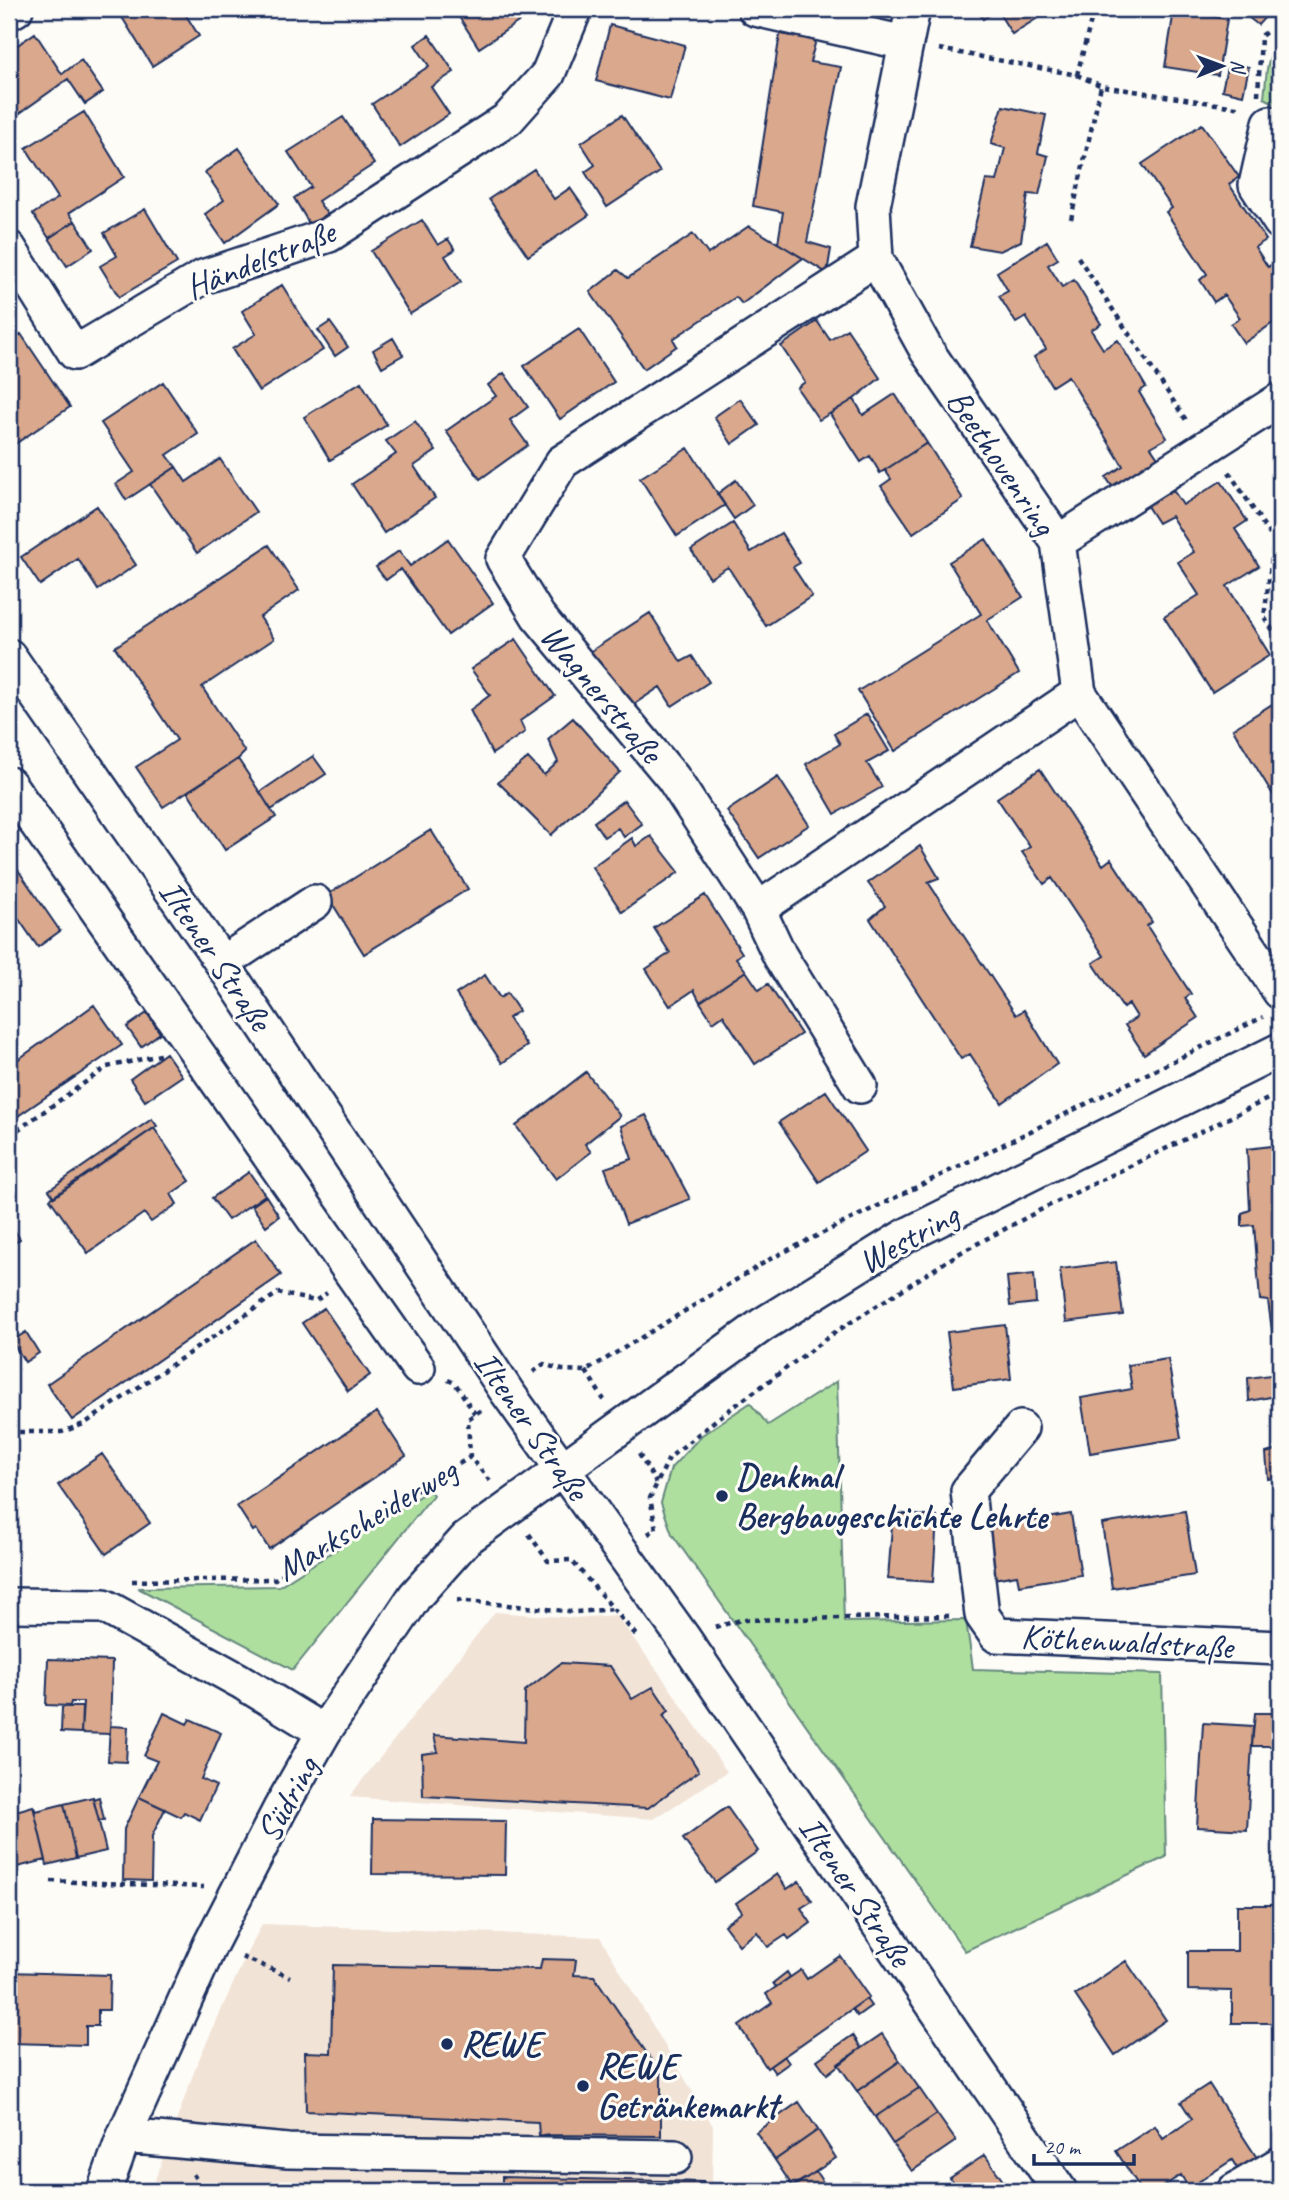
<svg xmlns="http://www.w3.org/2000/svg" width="1289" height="2200" font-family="Caveat,sans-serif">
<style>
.built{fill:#f2e3d7}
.green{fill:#afdf9f;stroke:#65877e;stroke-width:2}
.building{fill:#daa88c;stroke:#1b2f5e;stroke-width:2}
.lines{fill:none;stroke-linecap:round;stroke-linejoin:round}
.minor-casing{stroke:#1b2f5e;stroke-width:38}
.path{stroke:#1b2f5e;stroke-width:4.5;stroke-dasharray:5 5;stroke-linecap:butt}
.minor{stroke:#fdfcf7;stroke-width:33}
.poi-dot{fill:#1b2f5e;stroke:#fdfcf7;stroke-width:2.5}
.labels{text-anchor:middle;stroke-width:6;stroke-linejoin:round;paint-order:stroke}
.street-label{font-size:35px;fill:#1b2f5e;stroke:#fdfcf7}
.poi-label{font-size:35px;font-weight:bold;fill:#1b2f5e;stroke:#fdfcf7;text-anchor:start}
</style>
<rect width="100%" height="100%" fill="#fdfcf7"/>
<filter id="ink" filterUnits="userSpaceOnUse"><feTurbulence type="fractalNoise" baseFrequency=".0143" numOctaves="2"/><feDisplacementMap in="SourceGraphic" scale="14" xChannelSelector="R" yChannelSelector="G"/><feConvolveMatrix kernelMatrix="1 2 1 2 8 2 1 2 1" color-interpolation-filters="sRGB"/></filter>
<g filter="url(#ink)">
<path class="built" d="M495,1612L575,1618L616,1615L665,1681L727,1772L654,1819L349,1797Z
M262,1924L600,1937L713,2126L712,2191H151L196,2066L237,1975Z"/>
<path class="green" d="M1280,37V106L1264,98L1267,69L1274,41Z
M837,1381L844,1622L966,1620L973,1669L1162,1674L1166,1857L965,1951L672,1534L661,1503L671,1468L702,1435L750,1403L768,1425Z
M429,1490L433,1495L293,1670L138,1588L279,1586Z"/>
<path class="building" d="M117,9H182L199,36L152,66Z
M454,9H538L479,48Z
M977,9H1052L1012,34L997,10L983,19Z
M1238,9H1263L1267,15L1258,25Z
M1174,10L1227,19L1218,75L1165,67Z
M610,25L685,45L670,100L596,81Z
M35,33L62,74L81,60L103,92L85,104L68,79L10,120L9,51Z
M780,34L816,40L810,62L841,67L807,242L831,249L827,273L778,243L783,212L753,206Z
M429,35L454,72L431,87L449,114L400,147L372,104L429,66L415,45Z
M1228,63L1249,67L1243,95L1222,90Z
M1003,106L1046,115L1038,153L1048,156L1039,195L1028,194L1021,241L1000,251L970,246L986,180L997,181L1005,148L991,144Z
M84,112L124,177L69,213L75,221L49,238L33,214L58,198L26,148Z
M622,115L660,172L607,207L585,172L595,165L581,143Z
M343,117L374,164L318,201L327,214L310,225L294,198L311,187L288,152Z
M1202,124L1239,177L1229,184L1266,240L1255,247L1268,267L1278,260L1280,263V318L1244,343L1231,324L1240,318L1224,295L1214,302L1200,280L1207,274L1166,212L1172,208L1142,164Z
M239,148L279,204L225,243L205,214L224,200L205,172Z
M534,169L554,199L570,188L589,215L528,256L489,199Z
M145,209L177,263L119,297L100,266L117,256L104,233Z
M422,220L438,245L448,239L455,250L445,256L461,282L410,314L371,251Z
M75,221L93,249L67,266L49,238Z
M749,226L803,258L742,304L736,297L673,339L677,346L644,369L590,292L618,270L628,278L693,234L708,254Z
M1047,241L1058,259L1048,265L1062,287L1074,280L1101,324L1091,330L1103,349L1118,340L1146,387L1139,392L1167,438L1151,447L1159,459L1113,488L1106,477L1123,466L1068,376L1052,386L1034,357L1046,349L1026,317L1016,323L999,296L1008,291L997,272Z
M282,285L323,350L259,391L232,349L256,334L242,311Z
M817,321L830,340L847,329L880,378L854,399L819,420L797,388L805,382L781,346Z
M330,322L348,347L335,356L318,330Z
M579,329L614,382L560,419L524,366Z
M21,334L70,407L9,448V343Z
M393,338L403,355L382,367L373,350Z
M504,373L528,407L510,420L528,445L480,479L446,431L496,396L488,385Z
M163,382L198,434L167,455L176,467L126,500L116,484L134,472L101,423Z
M361,382L387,425L330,460L304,417Z
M895,394L927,443L880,473L870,456L861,462L830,414L854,399L863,415Z
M740,399L759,425L732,444L714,417Z
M415,421L436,451L414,466L435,498L384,533L352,484L396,454L386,441Z
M927,443L963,499L913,533L881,486L891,479L885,470Z
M688,448L725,505L677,536L640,478Z
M220,459L256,512L197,553L150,484L176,467L186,482Z
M736,480L753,505L734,519L717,494Z
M1221,481L1247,521L1235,529L1259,566L1227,586L1270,655L1212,692L1164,617L1199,595L1178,562L1194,552L1171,516L1158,523L1147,506L1173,490L1183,505Z
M97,506L136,565L98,590L78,559L40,585L21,557Z
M733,523L751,552L781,533L800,563L793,567L812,596L766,626L728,567L710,578L691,550Z
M448,539L493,603L448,635L401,569L386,580L376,567L399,551L410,566Z
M986,539L1023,597L987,620L1019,673L895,751L858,691L981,614L949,562Z
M269,545L299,590L260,617L274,639L202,687L245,752L238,759L163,807L136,767L177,740L115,647Z
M650,613L681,662L692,656L709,682L672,706L660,687L625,710L588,653Z
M516,639L555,696L520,721L525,732L492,754L470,710L490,695L471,669Z
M1280,699V801L1278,803L1233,729Z
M867,714L889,751L867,763L882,787L835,814L806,764L840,744L834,734Z
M573,718L620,772L551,835L498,782L528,758L544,775L558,762L548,739Z
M313,756L326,774L271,810L260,792Z
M238,759L276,817L225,850L188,792Z
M1040,769L1103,865L1111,859L1152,922L1147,926L1191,994L1185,998L1198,1018L1144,1054L1125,1025L1137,1017L1129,1004L1123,1008L1093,963L1104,956L1052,878L1044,884L1022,852L1030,847L997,798Z
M778,777L809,825L759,858L727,811Z
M624,800L642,824L624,837L618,828L604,837L594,822Z
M431,830L468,889L364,954L327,895Z
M651,836L679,872L622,912L592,867L632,838L636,846Z
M920,846L939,878L928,882L1016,1015L1024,1010L1057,1064L1002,1103L970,1054L961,1059L870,919L885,906L868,883Z
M9,857L60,931L38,947L9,905Z
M705,895L742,953L736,958L746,971L700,1002L694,990L670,1006L646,969L670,953L654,928Z
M746,971L759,990L768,984L801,1034L755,1064L723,1015L713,1022L700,1002Z
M485,975L500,998L507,993L519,1011L508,1018L527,1046L502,1063L456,994Z
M94,1005L122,1045L9,1122V1066Z
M147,1013L160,1033L141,1047L127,1027Z
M166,1053L182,1076L145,1101L130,1079Z
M586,1072L620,1116L585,1144L591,1152L556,1179L516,1126Z
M826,1091L866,1151L819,1182L779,1122Z
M646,1115L690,1199L626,1224L605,1168L632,1159L621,1126Z
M152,1119L157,1126L54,1197L49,1190Z
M154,1128L190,1181L171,1194L177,1204L151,1222L144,1213L88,1253L50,1199Z
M1280,1145V1419L1276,1396L1249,1401L1248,1378L1278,1374L1268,1301L1260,1300L1254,1225L1242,1226V1213L1250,1210L1247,1149Z
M249,1172L265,1195L228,1220L212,1198Z
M266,1196L279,1216L266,1226L252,1206Z
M9,1222L20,1239L9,1247Z
M256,1239L281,1275L72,1420L47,1384Z
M1116,1262L1123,1315L1066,1322L1060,1269Z
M1034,1274L1036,1303L1010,1306L1007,1277Z
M324,1308L370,1375L348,1391L302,1323Z
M1005,1325L1011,1379L954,1387L947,1332Z
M26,1332L39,1353L25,1362L12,1341Z
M1168,1359L1181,1438L1090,1453L1081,1398L1132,1389L1128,1365Z
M377,1412L406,1456L269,1549L256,1529L253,1531L237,1506Z
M1280,1449V1477L1268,1479L1266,1453Z
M102,1454L150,1523L106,1554L58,1485Z
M1185,1511L1195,1575L1112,1588L1102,1524Z
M893,1513L937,1517L933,1582L888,1579Z
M1071,1514L1081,1575L1019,1585L1017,1575L987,1580L979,1530Z
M48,1659L112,1661L110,1734L81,1733L83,1702H71L70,1706L46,1705Z
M561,1663L610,1666L632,1699L653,1687L669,1711L663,1715L699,1771L648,1808L423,1796L422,1754L438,1752L434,1735L524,1742L525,1691Z
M62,1707H82L81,1733L61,1732Z
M164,1713L187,1724L190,1719L221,1733L201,1779L216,1786L200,1820L184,1812L181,1817L139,1797L157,1761L144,1756Z
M1255,1713H1280V1746H1252Z
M1203,1723L1253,1726L1247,1830L1197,1827Z
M110,1726L128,1727L126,1762L108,1761Z
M93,1797L106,1851L76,1858L64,1804Z
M99,1797L104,1820L99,1821L93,1799Z
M139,1797L165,1809L152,1836L151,1881L123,1880L124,1829Z
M64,1804L76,1858L47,1865L33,1806L36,1811Z
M33,1806L46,1860L17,1867L9,1832V1813Z
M727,1807L758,1851L715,1882L683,1839Z
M373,1819L506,1821L505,1875L372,1874Z
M777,1874L787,1889L799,1881L812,1901L801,1908L811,1923L789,1939L786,1935L768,1947L757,1932L739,1945L724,1925L742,1912L736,1903Z
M1237,1905H1280V2023H1232V1991L1188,1990V1951H1237Z
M840,1956L869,1997L767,2068L739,2026L772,2003L766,1994L776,1987L801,1970L807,1979Z
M542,1959L576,1960L574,1975L594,1976L661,2074V2136L539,2135L538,2122L306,2111L305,2052L331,2053L333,1965L540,1969Z
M1126,1961L1166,2020L1115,2055L1075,1995Z
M9,1972L110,1975L109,2010H98V2026H86V2045L9,2043Z
M787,1972L790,1977L776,1987L773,1983Z
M866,1999L871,2006L857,2016L852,2009Z
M882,2034L900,2061L857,2091L838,2064Z
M853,2035L861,2048L827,2074L817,2060Z
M784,2056L789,2063L775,2073L770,2066Z
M900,2061L919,2088L875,2117L857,2091Z
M1209,2084L1259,2161L1240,2173L1232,2160L1189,2188L1181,2175L1156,2191H1142L1116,2151L1155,2126L1163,2139L1192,2119L1181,2102Z
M919,2088L937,2114L893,2144L875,2117Z
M799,2102L818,2130L775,2160L756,2132Z
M937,2114L956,2141L912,2171L893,2144Z
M818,2130L836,2158L793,2187L775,2160Z
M985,2155L1010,2191H959L950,2178Z
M816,2172L825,2185L816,2191H784Z
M502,2177L703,2182L702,2191H502Z"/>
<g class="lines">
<defs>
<path id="minor" d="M755,9L905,43
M913,9L873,206L876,259L927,351L1058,542L1079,693L1280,992
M9,13L16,9
M1270,123L1256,185L1280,222
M9,248L75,353L203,277L329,235L508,119L548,74L575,9
M876,259L562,462L503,559L538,616L673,778L758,909L1079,693
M1058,542L1280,400
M9,656L222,963L507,1392L682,1636L1060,2191
M9,784L418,1368
M758,909L780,956L860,1086
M222,963L315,902
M1021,1428L968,1491L982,1615L996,1635L1280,1648
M9,1605L104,1606L240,1681L324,1732
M124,2136L288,2151L675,2157
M104,2191L124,2136L210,1945L280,1809L324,1732L415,1596L466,1539L762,1325L907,1235L1280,1050
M1234,2191L1280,2164"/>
</defs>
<use href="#minor" class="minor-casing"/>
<path class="path" d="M939,49L1077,75L1102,86L1242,108
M1077,75L1094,9
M1258,95L1261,36L1280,22
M1071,219L1101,86
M1078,257L1188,423
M1229,472L1274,541L1264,617L1280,641
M9,1136L107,1067L160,1055
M586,1371L604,1400
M533,1372L544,1364L562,1370L586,1371L772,1258L1263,1017
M448,1380L455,1383L475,1414
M481,1410L468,1419L470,1457L491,1482
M9,1432H62L84,1424L278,1293L315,1301L327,1293
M639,1454L656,1483
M529,1534L548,1561L571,1560L636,1635
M648,1534L656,1529L650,1498L669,1458L717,1419L834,1333L958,1254L1046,1207L1280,1093
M132,1581L275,1579L470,1457
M457,1600L575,1612L615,1609
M715,1627L741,1620L950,1616
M51,1881L204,1887
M242,1957L290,1977
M193,2174L204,2191"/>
<use href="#minor" class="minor"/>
</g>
</g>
<g class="poi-dot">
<circle cx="722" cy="1496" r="7"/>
<circle cx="447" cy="2044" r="7"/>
<circle cx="583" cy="2086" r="7"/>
</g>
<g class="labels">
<g class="street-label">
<text transform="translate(260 259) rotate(-22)" y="12">Händelstraße</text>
<text transform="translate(1002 462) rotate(56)" y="12">Beethovenring</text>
<text transform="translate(602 693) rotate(50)" y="12">Wagnerstraße</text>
<text transform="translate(216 955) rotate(56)" y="12">Iltener Straße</text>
<text transform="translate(908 1238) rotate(-29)" y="12">Westring</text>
<text transform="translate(532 1425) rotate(55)" y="12">Iltener Straße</text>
<text transform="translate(366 1519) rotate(-31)" y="12">Markscheiderweg</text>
<text transform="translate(1127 1641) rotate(3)" y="12">Köthenwaldstraße</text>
<text transform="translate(287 1799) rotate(-61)" y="12">Südring</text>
<text transform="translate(856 1891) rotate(56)" y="12">Iltener Straße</text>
</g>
<g class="poi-label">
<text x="736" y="1488">Denkmal<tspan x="736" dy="40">Bergbaugeschichte Lehrte</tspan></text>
<text x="461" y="2056">REWE</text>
<text x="597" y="2078">REWE<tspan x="597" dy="40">Getränkemarkt</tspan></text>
</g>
</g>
<rect width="1289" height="2200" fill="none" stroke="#fdfcf7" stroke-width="35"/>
<rect x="18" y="18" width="1254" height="2165" fill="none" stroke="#1b2f5e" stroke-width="2.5" filter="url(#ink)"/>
<g transform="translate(1222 66) rotate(89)" stroke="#fdfcf7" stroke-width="5" paint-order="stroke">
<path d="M0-5L12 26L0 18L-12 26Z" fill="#1b2f5e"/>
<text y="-10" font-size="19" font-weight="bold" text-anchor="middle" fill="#1b2f5e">N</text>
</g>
<path d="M1034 2154v10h100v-10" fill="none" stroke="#1b2f5e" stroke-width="3.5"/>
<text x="1044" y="2154" font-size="21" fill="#1b2f5e" stroke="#fdfcf7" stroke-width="5" paint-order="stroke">20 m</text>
</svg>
